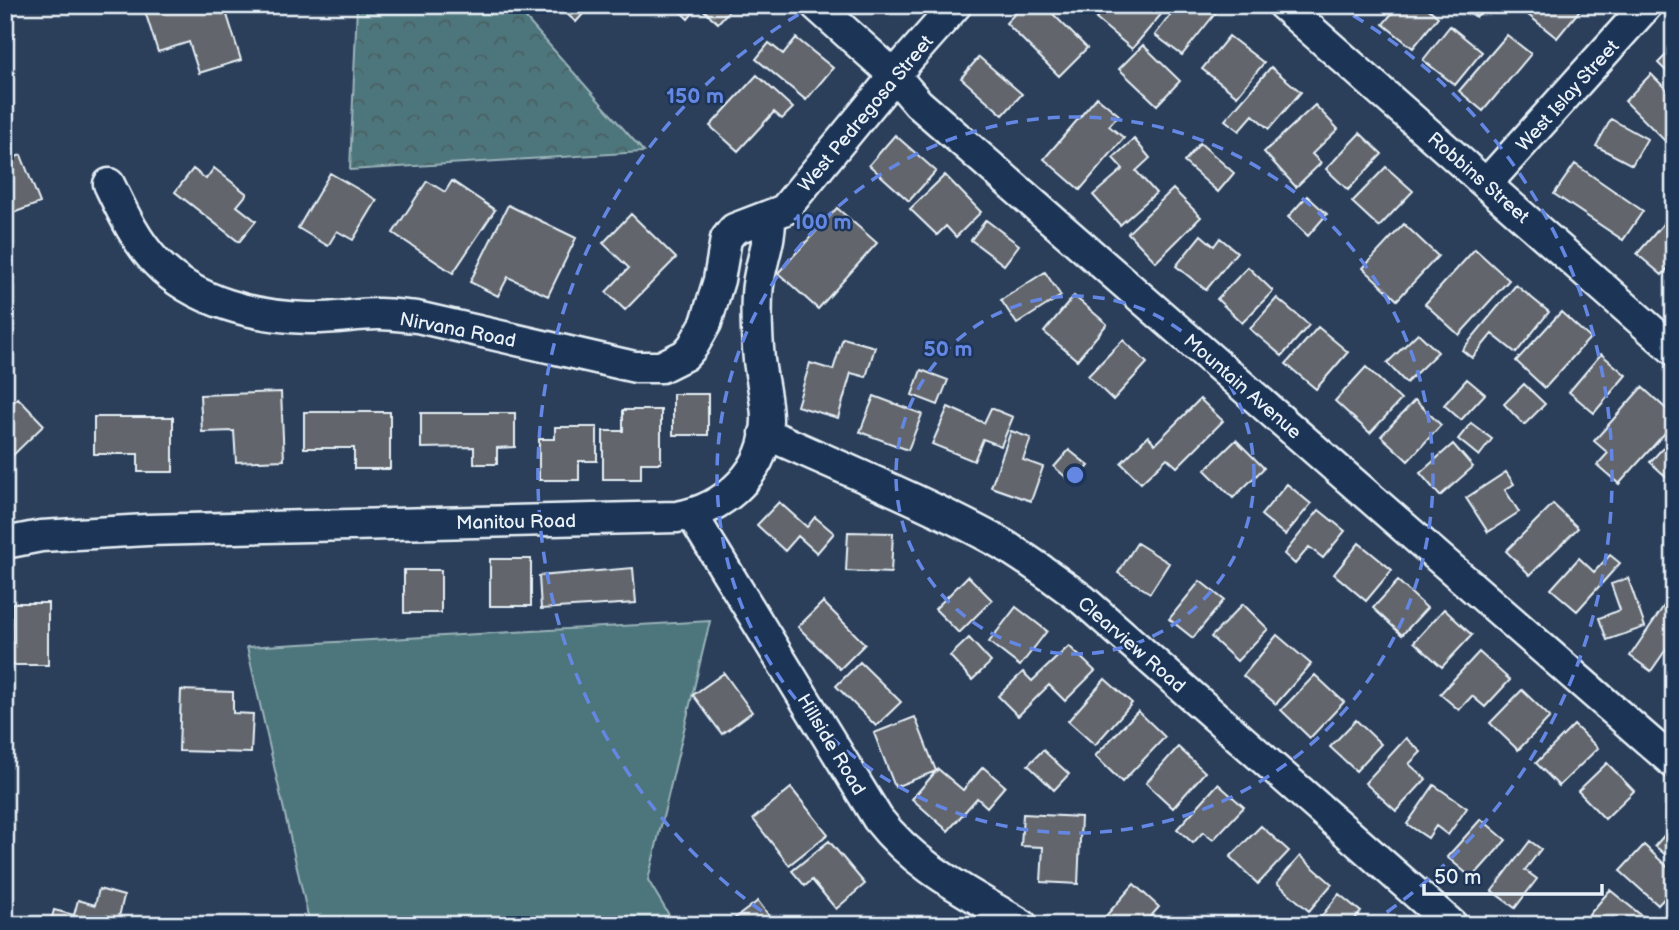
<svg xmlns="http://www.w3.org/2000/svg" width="1679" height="930" font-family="'Balsamiq Sans',sans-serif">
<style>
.grass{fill:#4e767b;stroke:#9bb4ba;stroke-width:2}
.forest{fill:url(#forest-crowns);stroke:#9bb4ba;stroke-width:2}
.building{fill:#62666c;stroke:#e8f1f8;stroke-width:2}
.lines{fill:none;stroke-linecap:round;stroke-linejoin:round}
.minor-casing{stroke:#e8f1f8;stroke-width:35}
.minor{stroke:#1d3557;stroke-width:30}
.ring{fill:none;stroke:#6487e3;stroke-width:3.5;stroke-dasharray:12 9}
.labels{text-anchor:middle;stroke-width:5;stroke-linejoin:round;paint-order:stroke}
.street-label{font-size:19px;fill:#e8f1f8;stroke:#1d3557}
.centre{fill:#6487e3;stroke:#1d3557;stroke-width:3.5}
.ring-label{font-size:21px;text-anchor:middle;font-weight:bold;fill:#6487e3;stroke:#1d3557;stroke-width:5;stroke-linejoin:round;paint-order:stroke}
</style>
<defs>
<pattern id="forest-crowns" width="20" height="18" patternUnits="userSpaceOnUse" patternTransform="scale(1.75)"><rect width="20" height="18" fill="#4e767b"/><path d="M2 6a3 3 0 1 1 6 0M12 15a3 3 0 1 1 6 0" fill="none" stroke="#4a5f62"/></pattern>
</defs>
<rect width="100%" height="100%" fill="#2b3f5b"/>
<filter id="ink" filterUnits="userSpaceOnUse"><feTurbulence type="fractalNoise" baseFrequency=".0143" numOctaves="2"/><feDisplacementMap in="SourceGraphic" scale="14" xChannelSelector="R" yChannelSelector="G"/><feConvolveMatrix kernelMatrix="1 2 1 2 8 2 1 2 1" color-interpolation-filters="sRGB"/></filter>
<g filter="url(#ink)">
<path class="grass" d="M710,621L648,880L675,925H310L247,647Z"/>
<path class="forest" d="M357,5H514L644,152L350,170Z"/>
<path class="building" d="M143,5H224L241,60L199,73L189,42L158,52Z
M557,5H591L576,22Z
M673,5H734L718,23L699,6L688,19Z
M1023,5H1044L1087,48L1059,76L1006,23Z
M1108,5H1169L1132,49L1096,19Z
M1178,5H1212L1218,10L1182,55L1155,35Z
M1399,5H1424L1438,17L1413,48L1383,24Z
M1461,5H1486L1476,17Z
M1534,5H1584L1557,38L1527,14Z
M1450,26L1482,52L1455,85L1423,60Z
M1507,35L1531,54L1483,111L1459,91Z
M1229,36L1264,63L1237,96L1202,69Z
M796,38L833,68L806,100L756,59L769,43L783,54Z
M1143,45L1180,81L1157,105L1119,69Z
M1674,47V79L1658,63Z
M979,57L1022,94L1003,115L961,78Z
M1271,67L1301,92L1269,129L1253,115L1239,131L1225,120Z
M1651,74L1674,97L1673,149L1625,101Z
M757,75L793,108L782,119L774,112L738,151L710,126Z
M1097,97L1119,115L1109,126L1124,138L1080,190L1044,159Z
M1315,105L1338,129L1312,154L1321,163L1296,187L1264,152Z
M1611,119L1647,139L1632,165L1596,146Z
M1360,133L1382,154L1348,190L1326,169Z
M895,135L936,171L909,201L869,165Z
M1134,139L1150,158L1136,171L1156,193L1120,225L1093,195L1123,169L1113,158Z
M1200,143L1234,173L1218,192L1184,162Z
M21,155L40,203L5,216V161Z
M1575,164L1643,211L1623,240L1554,194Z
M1386,167L1413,191L1379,227L1352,202Z
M214,168L247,194L237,206L256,221L239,242L175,192L193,169L206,179Z
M330,173L377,200L353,240L337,231L328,246L298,228Z
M945,175L981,212L956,237L946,226L937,235L910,209Z
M427,181L445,192L452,181L495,210L453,273L393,233Z
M1173,189L1201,217L1156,262L1128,233Z
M1307,196L1327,214L1308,236L1288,217Z
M508,205L576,238L548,296L508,277L498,296L470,282Z
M837,208L877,243L818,309L778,273Z
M631,214L676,258L625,310L606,292L629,268L603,243Z
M1671,215L1674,218V261L1662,275L1637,254Z
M986,220L1019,245L1004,265L971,240Z
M1404,224L1438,256L1397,300L1363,268Z
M1201,235L1214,246L1220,238L1237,252L1206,290L1176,266Z
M1475,249L1509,280L1459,335L1425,304Z
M1248,267L1273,291L1242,323L1217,299Z
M1045,272L1061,296L1017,324L1001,300Z
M1516,285L1549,312L1516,353L1492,334L1472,358L1462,350Z
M1074,296L1107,324L1077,360L1044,332Z
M1277,298L1309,325L1282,356L1250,329Z
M1561,312L1590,338L1545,388L1516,361Z
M1318,327L1348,352L1316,389L1286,364Z
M1418,333L1438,352L1406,383L1387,363Z
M843,338L875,347L866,377L851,373L838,418L797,406L810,363L833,370Z
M1123,340L1147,363L1113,400L1088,376Z
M1601,354L1626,375L1594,413L1569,392Z
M1366,367L1401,400L1370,433L1335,401Z
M921,370L948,380L938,405L912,395Z
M1467,379L1485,394L1461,420L1444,405Z
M1524,384L1545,404L1524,425L1504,404Z
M1642,387L1674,416V423L1619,484L1597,465L1608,453L1594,441Z
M281,392L284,460L236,462L234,431L202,432L200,395Z
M673,394H708V435H673Z
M874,396L922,414L908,450L860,432Z
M18,398L44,425L5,463V410Z
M1200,399L1223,421L1177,467L1167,458L1141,483L1121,463L1148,436L1155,444Z
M1415,400L1441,425L1408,461L1381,436Z
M948,407L984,423L991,408L1013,417L1001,446L983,439L974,461L932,444Z
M623,410H661V463H641V479H603V431H623Z
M304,412H390V469H354V448H304Z
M421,413H515V447L497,448V464H474V447L421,448Z
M94,417H173V472H138V454H94Z
M1471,423L1492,439L1479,456L1458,439Z
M555,427H597V461H579V480H539V439H555Z
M1011,431L1031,438L1023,460L1043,467L1031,501L991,487Z
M1674,436V484L1650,462Z
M1236,440L1264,468L1233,498L1205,470Z
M1453,444L1473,467L1440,496L1420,473Z
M1069,450L1089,466L1074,484L1054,467Z
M1506,472L1514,484L1505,490L1519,512L1488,532L1466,498Z
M1287,484L1311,504L1285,535L1261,515Z
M779,502L807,527L815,517L834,533L817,553L798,536L785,551L757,525Z
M1553,504L1578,528L1530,575L1506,551Z
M1319,510L1345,531L1323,558L1309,547L1295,564L1284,554Z
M848,532L893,533L891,573L846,571Z
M1137,543L1169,563L1150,593L1118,573Z
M1359,543L1392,570L1366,601L1334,574Z
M1610,555L1620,563L1577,611L1551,589L1579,558L1594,572Z
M490,559H531V606H490Z
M633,568L636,603L541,609L539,576Z
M404,570H441V613H404Z
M968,576L992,600L959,633L935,609Z
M1628,578L1645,627L1607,640L1599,618L1620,610L1611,584Z
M1200,581L1224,600L1193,638L1169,619Z
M1398,581L1427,608L1402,635L1373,608Z
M1674,591V638L1651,671L1630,656Z
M823,602L865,644L840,669L798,627Z
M12,603H48V665H12Z
M1243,604L1268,629L1237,661L1211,637Z
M1016,607L1047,631L1020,666L989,642Z
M1444,609L1472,635L1442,667L1414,642Z
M1277,635L1311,664L1276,704L1243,676Z
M969,638L991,662L972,680L950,656Z
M1069,646L1095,671L1065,701L1049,685L1018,716L998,696L1023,672L1032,681Z
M1479,652L1510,680L1485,707L1472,696L1459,710L1440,694Z
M860,662L901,702L876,726L836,686Z
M724,673L752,712L722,734L693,695Z
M1315,675L1344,702L1310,738L1281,710Z
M1105,679L1132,703L1095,745L1068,721Z
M181,690L233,692V713L253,714L251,753L179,751Z
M1522,690L1550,717L1518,750L1490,723Z
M1138,711L1165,737L1122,782L1095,756Z
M915,717L936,771L895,787L874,733Z
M1356,720L1381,744L1356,771L1330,747Z
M1574,725L1598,748L1559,786L1536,763Z
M1406,738L1421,752L1409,764L1426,779L1396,811L1365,783Z
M1178,747L1205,772L1173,808L1146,783Z
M1043,750L1069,774L1054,790L1028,765Z
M1607,763L1634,791L1605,819L1578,791Z
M983,767L1005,786L987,807L977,798L948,831L912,799L938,769L963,790Z
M1218,784L1244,807L1213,840L1203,832L1193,843L1177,829Z
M1434,785L1467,808L1448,835L1436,826L1428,838L1407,824Z
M791,788L828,834L789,865L753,819Z
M1023,814L1081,817L1078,884L1041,882L1043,847L1021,846Z
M1481,819L1506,840L1472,878L1447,857Z
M1674,824V862L1655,846Z
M1261,826L1289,851L1258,884L1230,857Z
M829,841L865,884L836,909L812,880L805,886L792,871Z
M1530,841L1541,849L1525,870L1537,879L1515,908L1492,891Z
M1644,845L1674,873V888L1658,905L1620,871Z
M1300,856L1332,884L1309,911L1277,883Z
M1134,884L1159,907L1143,925H1111L1104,918Z
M99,889L124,896L117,925H50L54,910L74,915L78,900L95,905Z
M1610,890L1647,920L1643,925H1598L1588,916Z
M1339,894L1361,912L1350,925H1320L1317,922Z
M758,901L776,925H726Z"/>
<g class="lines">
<defs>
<path id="minor" d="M816,5L895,76L918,103L1674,763
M1283,5L1674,350
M109,184C122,211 135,240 156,262C194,302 256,317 309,318C332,319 356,314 379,314C391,314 404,316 417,317L635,367H661L685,355L693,346L706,323L719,280L726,239L734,229L784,210L910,57L956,5
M1486,184L1647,5
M765,433C842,468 921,500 995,540C1026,557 1054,579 1083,600L1452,925
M692,515L878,819C917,869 968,892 1022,925
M5,543L41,536L147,530L677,517C725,509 767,471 767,419C767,399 761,379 759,360C757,339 756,316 757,295C758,267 771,244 770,216"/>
</defs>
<use href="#minor" class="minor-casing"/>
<use href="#minor" class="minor"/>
</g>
</g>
<g class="ring">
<circle cx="1075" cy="475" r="179"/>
<circle cx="1075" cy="475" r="358"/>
<path d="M779 923A537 537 0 0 1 815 5M1335 5A537 537 0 0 1 1371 923"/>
</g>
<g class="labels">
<g class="street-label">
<text transform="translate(1567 95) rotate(-48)" y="7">West Islay Street</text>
<text transform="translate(865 113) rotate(-50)" y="7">West Pedregosa Street</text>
<text transform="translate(1479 177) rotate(41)" y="7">Robbins Street</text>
<text transform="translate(458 329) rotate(11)" y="7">Nirvana Road</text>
<text transform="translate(1243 386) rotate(41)" y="7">Mountain Avenue</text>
<text transform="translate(516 521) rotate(-1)" y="7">Manitou Road</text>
<text transform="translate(1132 644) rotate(41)" y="7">Clearview Road</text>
<text transform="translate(832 744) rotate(59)" y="7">Hillside Road</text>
</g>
</g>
<circle cx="1075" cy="475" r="10" class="centre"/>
<g class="ring-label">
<text x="695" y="103">150 m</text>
<text x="822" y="229">100 m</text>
<text x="948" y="356">50 m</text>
</g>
<rect width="1679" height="930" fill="none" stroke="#1d3557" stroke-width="28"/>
<rect x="14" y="14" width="1651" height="902" fill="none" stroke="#e8f1f8" stroke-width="2.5" filter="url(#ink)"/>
<path d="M1424 884v10h178v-10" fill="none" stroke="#e8f1f8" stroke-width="3.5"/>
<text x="1434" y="884" font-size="21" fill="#e8f1f8" stroke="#1d3557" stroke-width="5" paint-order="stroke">50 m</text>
</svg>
